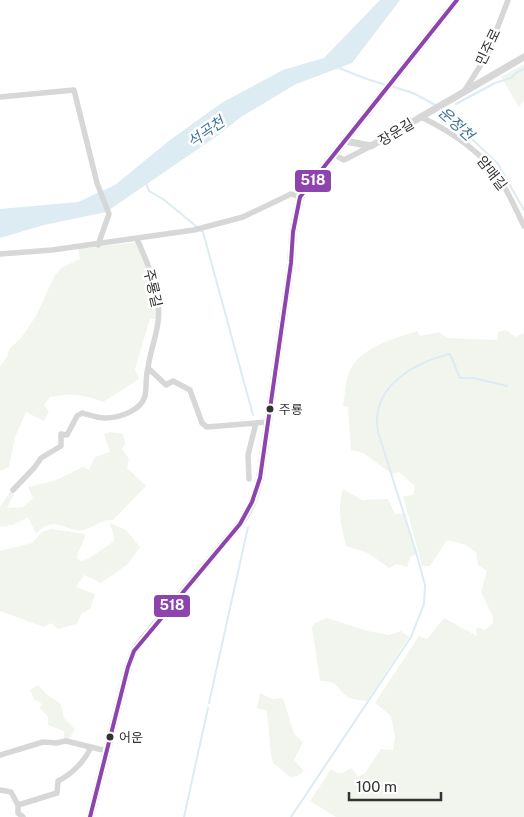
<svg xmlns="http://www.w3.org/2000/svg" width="524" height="817" font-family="'Public Sans','Noto Sans KR',sans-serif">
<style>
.green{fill:#f1f5ed}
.water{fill:#ddebf3}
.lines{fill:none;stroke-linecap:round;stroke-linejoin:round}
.stream{stroke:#ddebf3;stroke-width:2}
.minor{stroke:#d7d7d7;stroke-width:5.5}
.tertiary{stroke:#d7d7d7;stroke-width:7}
.secondary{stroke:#d0d0d0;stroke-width:8}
.bus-1-casing{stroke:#fff;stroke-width:8}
.bus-1{stroke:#8e44ad;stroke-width:4}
.bus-dot{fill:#333;stroke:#fff;stroke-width:2}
.labels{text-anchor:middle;stroke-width:5;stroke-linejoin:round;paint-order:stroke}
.bus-label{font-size:13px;fill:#333;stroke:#fff;text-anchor:start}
.street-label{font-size:14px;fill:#333;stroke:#fff}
.water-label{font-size:15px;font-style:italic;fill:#3f7597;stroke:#fff}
.line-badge{stroke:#fff;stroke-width:2}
.badge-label{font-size:14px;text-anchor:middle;font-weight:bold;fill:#fff}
</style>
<rect width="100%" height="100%" fill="#fff"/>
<path class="green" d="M524,64V101L519,107L501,77Z
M137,242C146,265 158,293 156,319H150L135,369L139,379L103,402C82,394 72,393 50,397L44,405L49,411L44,421L26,412L15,437L9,467L0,471V366L7,357L9,349L21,338L36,316L54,277L61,268L80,259L78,249Z
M506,330L515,337L524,333V817H336L310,801L331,769C339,775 342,775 350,768L352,769L358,777L365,773L381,749L393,750L395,737L391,716L375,703L419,636L427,639L444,618L477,636L476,632L477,627L485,630L493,623V617L481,592L487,571L478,565L476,552L466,545L447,540L430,566H422L403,496L413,495L415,486L399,472L392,474L363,453L351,450L348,407L343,406C345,396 345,382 349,372C360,347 393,339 417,331L420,336L439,332L447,338L497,340L498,332Z
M109,432L123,434L125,443L122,449L129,459L127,468L146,486L113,520C101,519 94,528 83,530C67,533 54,513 36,534L28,517L13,525L0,527V507L11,490L14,495L7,508L23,507L33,498L28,487L54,481L83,467L89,470L95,457L110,452L104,434Z
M343,489L362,500L388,499L395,514H404L416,555L411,556L407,567L397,564L389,568L368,553L346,546C341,526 337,509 343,489Z
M110,523L126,530L140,547L128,564L101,583L84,575L76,587L95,594L90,609L81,614L77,624L58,629L51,623L44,627L0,611V551L32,543L42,532L51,529L85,534C84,544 78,550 77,558L81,561L88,559L113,542L114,537Z
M327,618L367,631L389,635L401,631L409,637L367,701C361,700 352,700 348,697C336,688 338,681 320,681L312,627L315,623Z
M38,685L46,694L61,704L64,718L75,729L69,739H64V731L48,725V717L40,708L42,704L34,699L30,690Z
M260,693L272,699L283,698L294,734L303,742L294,760L304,771L297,776L290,777L273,763L271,756L267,711L257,708Z"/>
<path class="water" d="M380,0H400L352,63L296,84L241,117L217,136L106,212L44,225L0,238V209L78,202L115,185L170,140L223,102L283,70L324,58Z"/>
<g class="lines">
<path class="stream" d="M339,68L364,78L386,85
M391,86L413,93L437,106
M456,104L495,83L511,78L516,73L524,69
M441,109L498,164L524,210
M146,184L149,191L163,199L197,227
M200,230L203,232L253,415
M209,703L248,527
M184,817L208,708
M291,817L411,637L424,604L425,585L416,552L378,432C370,387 413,363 450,354L460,378H474L507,386"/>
<path class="minor" d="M465,90L487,55L508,0
M0,97L74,90L97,183L109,214L98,245
M421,117C450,131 480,150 499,178C509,193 516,210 524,226
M333,154L344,160L371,146
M137,239C148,264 162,295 158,322C156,338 150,352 148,368L166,385L173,381L190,390L202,423L207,427L267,422
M0,254L52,250L194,230L243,217L291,194L300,197
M249,479L248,455L256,423
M13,490L34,468L41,458L61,446V434L67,435L77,416L82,413C89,415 98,418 105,418C119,418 141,411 145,396C147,387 145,378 148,368
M0,755L43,742L56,743L66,741L107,751
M0,790L11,792L18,805V813L23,817
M18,805L57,793L58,781C72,774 85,761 91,747"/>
<path class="tertiary" d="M345,141L371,146L524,57"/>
<path class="secondary" d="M90,817L128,667L134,651L144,638L240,524C251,509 255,496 260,478L291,263L293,232L300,197L457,0"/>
<defs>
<path id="bus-1" d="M90,817L128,667L134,651L240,524L252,502L260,478L291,263L293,232L300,197L457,0"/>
</defs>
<use href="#bus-1" class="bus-1-casing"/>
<use href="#bus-1" class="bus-1"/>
</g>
<g class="bus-dot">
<circle cx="270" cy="409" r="4.5"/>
<circle cx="110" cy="737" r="4.5"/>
</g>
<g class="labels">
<g class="bus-label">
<text x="279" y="414">주룡</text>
<text x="119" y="742">어운</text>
</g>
<g class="street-label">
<text transform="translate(488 47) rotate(-65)" y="5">민주로</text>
<text transform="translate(396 132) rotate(-31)" y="5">장운길</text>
<text transform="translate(492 173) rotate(52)" y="5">암매길</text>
<text transform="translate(153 288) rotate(77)" y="5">주룡길</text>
</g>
<g class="water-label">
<text transform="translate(456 124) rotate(42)" y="5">운정천</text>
<text transform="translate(206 132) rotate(-35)" y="5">석곡천</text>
</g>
</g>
<g class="line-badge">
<rect x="294" y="169" width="38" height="24" rx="5" fill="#8e44ad"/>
<rect x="153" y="594" width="38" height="24" rx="5" fill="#8e44ad"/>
</g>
<g class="badge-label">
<text x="313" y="185">518</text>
<text x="172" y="610">518</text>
</g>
<path d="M349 792v8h92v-8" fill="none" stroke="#333333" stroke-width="2.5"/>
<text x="356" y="792" font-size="15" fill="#333333" stroke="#ffffff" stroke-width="4" paint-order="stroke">100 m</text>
</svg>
